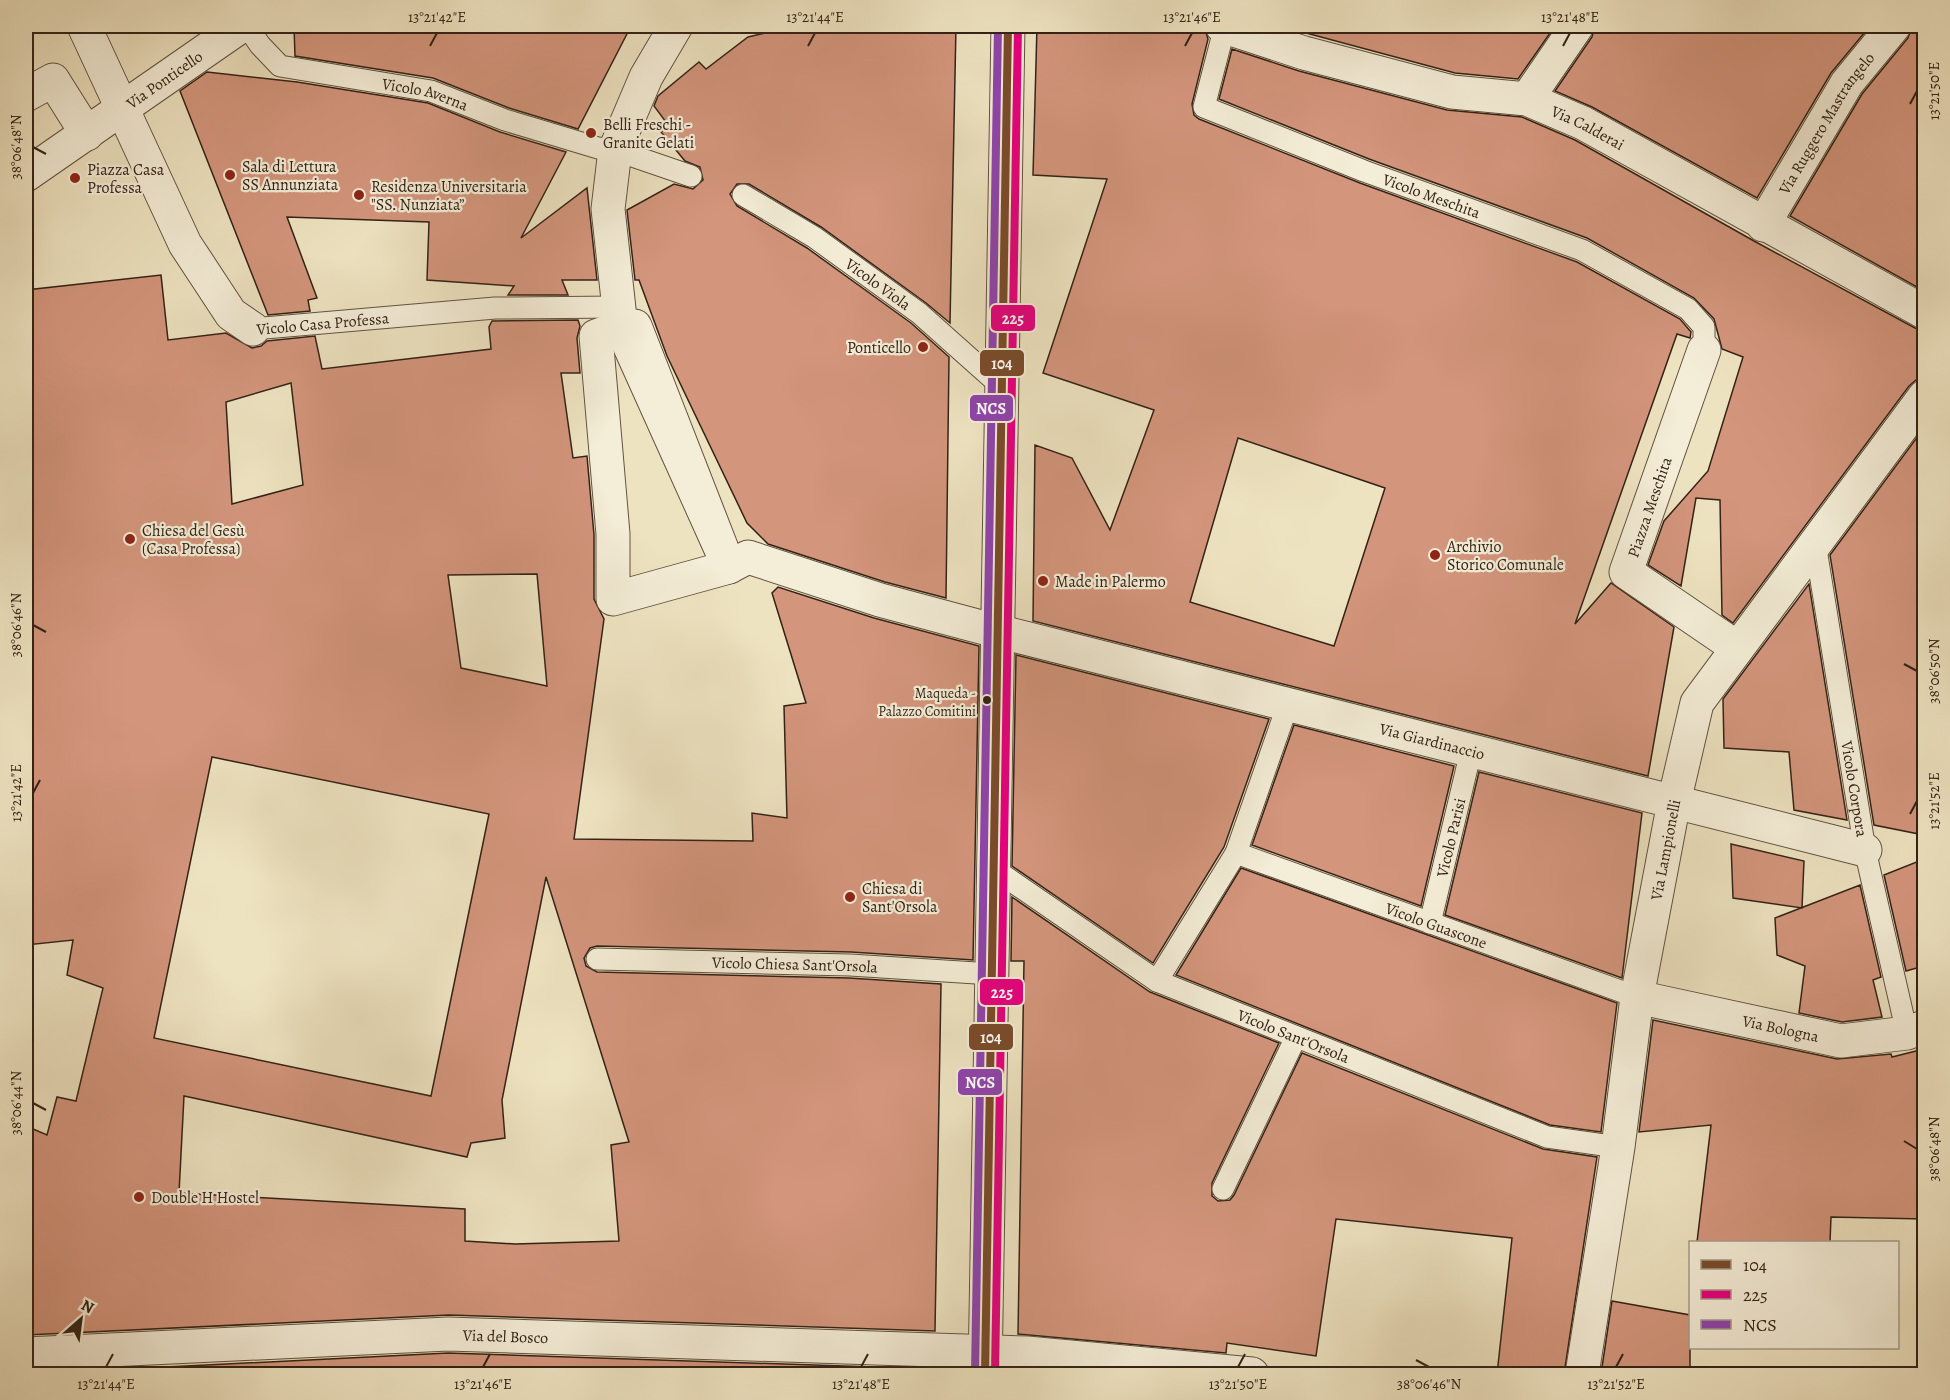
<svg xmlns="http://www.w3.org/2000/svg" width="1950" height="1400" font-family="Alegreya,serif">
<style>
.building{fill:#d3957c;stroke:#332216;stroke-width:1.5;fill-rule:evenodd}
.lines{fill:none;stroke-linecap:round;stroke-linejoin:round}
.lane-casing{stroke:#625241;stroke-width:23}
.street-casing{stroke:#625241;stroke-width:35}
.lane{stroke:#f4edd7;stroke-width:21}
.street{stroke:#f4edd7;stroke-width:33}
.bus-1-casing{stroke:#f4edd7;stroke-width:12}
.bus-2-casing{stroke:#f4edd7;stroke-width:12}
.bus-3-casing{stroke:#f4edd7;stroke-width:12}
.bus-1{stroke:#7a4b2a;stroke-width:8}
.bus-2{stroke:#e5007d;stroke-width:8}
.bus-3{stroke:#8e44ad;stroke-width:8}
.ticks{fill:none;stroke:#332216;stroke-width:2}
.poi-dot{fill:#8f2418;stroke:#f4edd7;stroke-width:2}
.bus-dot{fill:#332216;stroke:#f4edd7;stroke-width:2}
.labels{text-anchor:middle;stroke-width:4.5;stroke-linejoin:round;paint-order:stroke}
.bus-label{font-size:14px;fill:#332216;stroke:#f4edd7;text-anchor:end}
.street-label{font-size:16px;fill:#332216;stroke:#f4edd7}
.poi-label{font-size:16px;fill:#332216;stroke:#f4edd7;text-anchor:start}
.line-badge{stroke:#f4edd7;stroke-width:2}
.badge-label{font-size:16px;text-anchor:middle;font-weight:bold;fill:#fff}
.neatline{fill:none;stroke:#332216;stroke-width:2}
.ticks-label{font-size:15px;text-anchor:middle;fill:#332216}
</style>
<rect width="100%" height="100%" fill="#eee3c1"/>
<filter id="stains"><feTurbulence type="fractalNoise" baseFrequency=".00333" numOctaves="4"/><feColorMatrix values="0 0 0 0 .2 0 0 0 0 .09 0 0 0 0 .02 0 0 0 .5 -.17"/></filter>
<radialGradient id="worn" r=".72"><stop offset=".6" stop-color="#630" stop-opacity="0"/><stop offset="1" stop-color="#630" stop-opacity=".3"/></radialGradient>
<path class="building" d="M294,26H631L578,129L509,108L433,78L295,56Z
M795,26H956L950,323L926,303L821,227L749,184H737L730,194L737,206L807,248L911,323L949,357L946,598L885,582L768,544L747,523L667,356L639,280H635L627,210L674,184L693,189L703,180L700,167L685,161L661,132L669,126L654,106L658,96L699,62L706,69L748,37Z
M1037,26H1204L1208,39L1192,104L1194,115L1199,119L1360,183L1577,262L1680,319L1691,332L1690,338L1677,334L1575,624L1611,583L1674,627L1648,776L1033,621L1035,445L1072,458L1110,530L1154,410L1043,373L1107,179L1033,175ZM1238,438L1385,488L1334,646L1190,602Z
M1280,26H1555L1518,79L1455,73Z
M1595,26H1870L1831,73L1757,198L1592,107L1555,91L1592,37Z
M1912,26H1924V291L1790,216L1862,94L1908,38Z
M1232,49L1299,71L1447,110L1522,117L1575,140L1754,241L1915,328L1924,331V379L1916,380L1909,386L1733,623L1722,615L1720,500L1696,498L1681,586L1648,565L1664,521L1708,471L1743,357L1722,349L1714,319L1694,298L1587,238L1369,159L1219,99Z
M207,72L297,82L428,103L500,132L566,152L521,238L587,188L597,280H562L568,295H508L514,286L427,280L429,222L287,217L317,298L308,300L310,311L268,315L180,91Z
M161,275L168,340L226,333L252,348L261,346L267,341L315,336L322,369L491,349L489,327L492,321L578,320L580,326L577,338L580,373H561L573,458L587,456L594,535V599L604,619L574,839L753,841L752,813L787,818L784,706L806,703L772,593L778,587L874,618L979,646L973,960L851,952L597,946L590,948L584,958L586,966L597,972L849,978L941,984L935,1331L449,1315L26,1335V1126L47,1135L57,1097L76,1101L103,988L67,975L73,940L26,945V290ZM291,383L303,485L232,504L226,402ZM537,574L547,686L461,668L448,575ZM212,757L489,814L431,1096L154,1038ZM546,877L629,1142L611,1145L619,1241L515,1244L465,1241V1209L179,1193L184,1096L467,1157L471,1143L505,1138L502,1100Z
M1924,428V835L1874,825L1830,555Z
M1809,584L1847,820L1794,810L1789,752L1724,748L1723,699Z
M1016,655L1269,719L1224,847L1153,963L1012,866Z
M1294,725L1454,766L1421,906L1252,845Z
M1479,772L1642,813L1622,978L1445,915Z
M1731,844L1804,861L1802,908L1733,898Z
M1924,859V966L1906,971L1884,875Z
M1241,868L1617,1003L1601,1132L1550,1125L1176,975Z
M1860,885L1881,977L1873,980L1882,1017L1842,1022L1799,1013L1805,966L1777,955L1775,918Z
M1012,897L1150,992L1279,1043L1212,1183V1196L1218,1201L1230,1200L1234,1195L1302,1053L1543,1149L1597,1157L1564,1374H1497L1512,1238L1336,1219L1316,1356L1227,1343L1226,1353L1018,1334L1024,961H1011Z
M1653,1020L1837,1059L1891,1054L1892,1057L1924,1049V1219L1831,1217L1830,1242H1697L1711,1125L1639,1132Z
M1612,1301L1690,1315V1374H1601Z
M448,1353L934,1369V1374H26Z"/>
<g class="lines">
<defs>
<g id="lane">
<path id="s1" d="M247,26L260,45L280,66L431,91L505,120L598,148L615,150L691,176"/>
<path id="s2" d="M1225,26L1204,107L1364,171L1582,250L1688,309L1704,327V350"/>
<path id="s3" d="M743,195L814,237L919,313L1002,387"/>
<path id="s4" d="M253,329L495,308L618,307"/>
<path id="s5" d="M1815,543L1865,850L1907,1033"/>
<path id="s6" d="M1236,853L1637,997"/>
<path id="s7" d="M994,869L1157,981L1547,1137L1618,1147"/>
<path id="s8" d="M1430,923L1471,751"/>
<path id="s9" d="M597,959L850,965L992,974"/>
<path d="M1157,981L1236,853L1288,704"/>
<path d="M1223,1189L1296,1037"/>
</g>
<g id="street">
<path d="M84,26L185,244L231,314L253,329"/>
<path id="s10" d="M676,26L646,77L615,150L608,209L621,327L729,567L748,557L880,600L977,626L1865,850"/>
<path id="s11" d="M1222,26L1304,53L1452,92L1527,99L1583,123L1924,312"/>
<path d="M26,95L53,80L87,134"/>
<path d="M1527,99L1577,26"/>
<path id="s12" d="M26,175L241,26"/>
<path id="s13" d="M1763,225L1847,83L1894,26"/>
<path d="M635,326L729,567L613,599V534L596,336L621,327Z"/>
<path d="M1704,350L1626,572L1736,647"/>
<path id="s14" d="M1637,997L1841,1041L1907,1033L1924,1027"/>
<path id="s15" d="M26,1354L448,1334L1027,1353L1252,1374"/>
<path d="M985,1374L1008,26"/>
<path id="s16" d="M1582,1374L1618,1147L1637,997L1674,802L1697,703L1924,397"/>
</g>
</defs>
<use href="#lane" class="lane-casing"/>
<use href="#street" class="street-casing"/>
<use href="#lane" class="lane"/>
<use href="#street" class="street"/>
<defs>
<path id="bus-1" d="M985,1374L1008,26"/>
<path id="bus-2" d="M995,1374L1018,26"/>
<path id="bus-3" d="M975,1374L998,26"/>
</defs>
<use href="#bus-1" class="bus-1-casing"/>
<use href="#bus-2" class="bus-2-casing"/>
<use href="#bus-3" class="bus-3-casing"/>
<use href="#bus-1" class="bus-1"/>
<use href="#bus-2" class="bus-2"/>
<use href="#bus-3" class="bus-3"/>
</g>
<path class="ticks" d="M430,46L437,33M808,46L815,33M1185,46L1192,33M1563,46L1570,33M1910,104L1917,91M33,147L46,154M33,625L46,632M1904,664L1917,671M33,793L40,780M1910,814L1917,801M33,1103L46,1110M1904,1141L1917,1149M1416,1360L1429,1367M106,1367L113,1354M483,1367L490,1354M861,1367L868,1354M1238,1367L1245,1354M1616,1367L1623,1354"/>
<g class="poi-dot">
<circle cx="591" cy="133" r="6"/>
<circle cx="230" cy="175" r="6"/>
<circle cx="75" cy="178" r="6"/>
<circle cx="359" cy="195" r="6"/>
<circle cx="923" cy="347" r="6"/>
<circle cx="130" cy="539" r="6"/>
<circle cx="1435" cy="555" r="6"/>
<circle cx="1043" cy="581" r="6"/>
<circle cx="850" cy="897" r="6"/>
<circle cx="139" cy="1197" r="6"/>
</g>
<circle class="bus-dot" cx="987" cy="700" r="5"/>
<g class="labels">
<g class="bus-label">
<text x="976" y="698">Maqueda -<tspan x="976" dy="18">Palazzo Comitini</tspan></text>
</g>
<g class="street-label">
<text dy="6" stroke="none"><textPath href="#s12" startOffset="168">Via Ponticello</textPath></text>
<text dy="6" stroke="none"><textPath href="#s1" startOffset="200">Vicolo Averna</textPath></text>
<text dy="6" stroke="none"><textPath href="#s13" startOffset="120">Via Ruggero Mastrangelo</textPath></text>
<text dy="6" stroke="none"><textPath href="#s11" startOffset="382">Via Calderai</textPath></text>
<text dy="6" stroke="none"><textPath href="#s2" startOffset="328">Vicolo Meschita</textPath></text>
<text dy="6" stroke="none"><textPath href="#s3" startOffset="162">Vicolo Viola</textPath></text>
<text dy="6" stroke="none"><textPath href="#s4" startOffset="70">Vicolo Casa Professa</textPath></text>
<text transform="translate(1649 507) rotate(-71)" y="6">Piazza Meschita</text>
<text dy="6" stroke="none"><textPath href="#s10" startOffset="1310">Via Giardinaccio</textPath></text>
<text dy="6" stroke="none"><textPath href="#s5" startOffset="249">Vicolo Corpora</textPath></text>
<text dy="6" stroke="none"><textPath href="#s8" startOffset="88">Vicolo Parisi</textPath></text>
<text dy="6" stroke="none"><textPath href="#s16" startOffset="531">Via Lampionelli</textPath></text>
<text dy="6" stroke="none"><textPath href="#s6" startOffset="213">Vicolo Guascone</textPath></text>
<text dy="6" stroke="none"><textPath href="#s9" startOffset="198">Vicolo Chiesa Sant'Orsola</textPath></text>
<text dy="6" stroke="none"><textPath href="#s14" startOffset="147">Via Bologna</textPath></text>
<text dy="6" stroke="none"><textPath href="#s7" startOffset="345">Vicolo Sant'Orsola</textPath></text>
<text dy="6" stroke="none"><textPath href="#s15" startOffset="480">Via del Bosco</textPath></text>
</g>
<g class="poi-label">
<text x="603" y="130">Belli Freschi -<tspan x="603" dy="18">Granite Gelati</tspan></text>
<text x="242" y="172">Sala di Lettura<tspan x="242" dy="18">SS Annunziata</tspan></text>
<text x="87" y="175">Piazza Casa<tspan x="87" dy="18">Professa</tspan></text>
<text x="371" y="192">Residenza Universitaria<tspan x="371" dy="18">"SS. Nunziata”</tspan></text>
<text x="911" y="353" text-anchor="end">Ponticello</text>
<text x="142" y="536">Chiesa del Gesù<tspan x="142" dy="18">(Casa Professa)</tspan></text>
<text x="1447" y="552">Archivio<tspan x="1447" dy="18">Storico Comunale</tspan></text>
<text x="1055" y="587">Made in Palermo</text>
<text x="862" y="894">Chiesa di<tspan x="862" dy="18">Sant'Orsola</tspan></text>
<text x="151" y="1203">Double H Hostel</text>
</g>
</g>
<g class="line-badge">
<rect x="990" y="304" width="46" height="28" rx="6" fill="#e5007d"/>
<rect x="979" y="349" width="46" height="28" rx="6" fill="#7a4b2a"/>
<rect x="969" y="394" width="45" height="28" rx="6" fill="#8e44ad"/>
<rect x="979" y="978" width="45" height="28" rx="6" fill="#e5007d"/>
<rect x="968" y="1023" width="46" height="28" rx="6" fill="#7a4b2a"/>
<rect x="957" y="1068" width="46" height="28" rx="6" fill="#8e44ad"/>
</g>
<g class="badge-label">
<text x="1013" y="324">225</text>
<text x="1002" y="369">104</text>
<text x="991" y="414">NCS</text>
<text x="1002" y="998">225</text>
<text x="991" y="1043">104</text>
<text x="980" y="1088">NCS</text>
</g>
<rect width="1950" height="1400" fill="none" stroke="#eee3c1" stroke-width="66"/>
<rect x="1689" y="1241" width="210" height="108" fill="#f4edd7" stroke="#a79c8a" stroke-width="1.5"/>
<rect x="1701" y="1260" width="30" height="9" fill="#7a4b2a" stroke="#a79c8a" stroke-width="1.5"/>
<text x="1743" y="1271" font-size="18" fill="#332216">104</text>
<rect x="1701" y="1290" width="30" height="9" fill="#e5007d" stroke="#a79c8a" stroke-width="1.5"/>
<text x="1743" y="1301" font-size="18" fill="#332216">225</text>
<rect x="1701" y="1320" width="30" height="9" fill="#8e44ad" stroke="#a79c8a" stroke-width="1.5"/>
<text x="1743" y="1331" font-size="18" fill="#332216">NCS</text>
<g transform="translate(81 1319) rotate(28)" stroke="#f4edd7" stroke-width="4.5" paint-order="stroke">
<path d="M0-4.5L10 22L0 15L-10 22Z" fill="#332216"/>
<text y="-9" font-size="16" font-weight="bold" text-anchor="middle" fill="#332216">N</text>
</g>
<rect x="33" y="33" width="1884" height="1334" class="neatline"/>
<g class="ticks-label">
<text x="437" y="22">13°21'42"E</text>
<text x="815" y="22">13°21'44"E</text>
<text x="1192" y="22">13°21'46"E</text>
<text x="1570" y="22">13°21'48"E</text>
<text transform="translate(1934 91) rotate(-90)" y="5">13°21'50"E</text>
<text transform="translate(16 147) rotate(-90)" y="5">38°06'48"N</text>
<text transform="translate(16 625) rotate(-90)" y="5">38°06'46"N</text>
<text transform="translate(1934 671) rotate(-90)" y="5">38°06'50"N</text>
<text transform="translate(16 793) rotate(-90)" y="5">13°21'42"E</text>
<text transform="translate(1934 801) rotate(-90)" y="5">13°21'52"E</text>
<text transform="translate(16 1103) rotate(-90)" y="5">38°06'44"N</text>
<text transform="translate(1934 1149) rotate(-90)" y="5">38°06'48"N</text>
<text x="106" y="1389">13°21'44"E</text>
<text x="483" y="1389">13°21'46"E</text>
<text x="861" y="1389">13°21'48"E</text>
<text x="1238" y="1389">13°21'50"E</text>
<text x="1429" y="1389">38°06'46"N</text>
<text x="1616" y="1389">13°21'52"E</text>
</g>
<rect width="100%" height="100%" filter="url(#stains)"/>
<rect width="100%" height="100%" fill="url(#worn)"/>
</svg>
